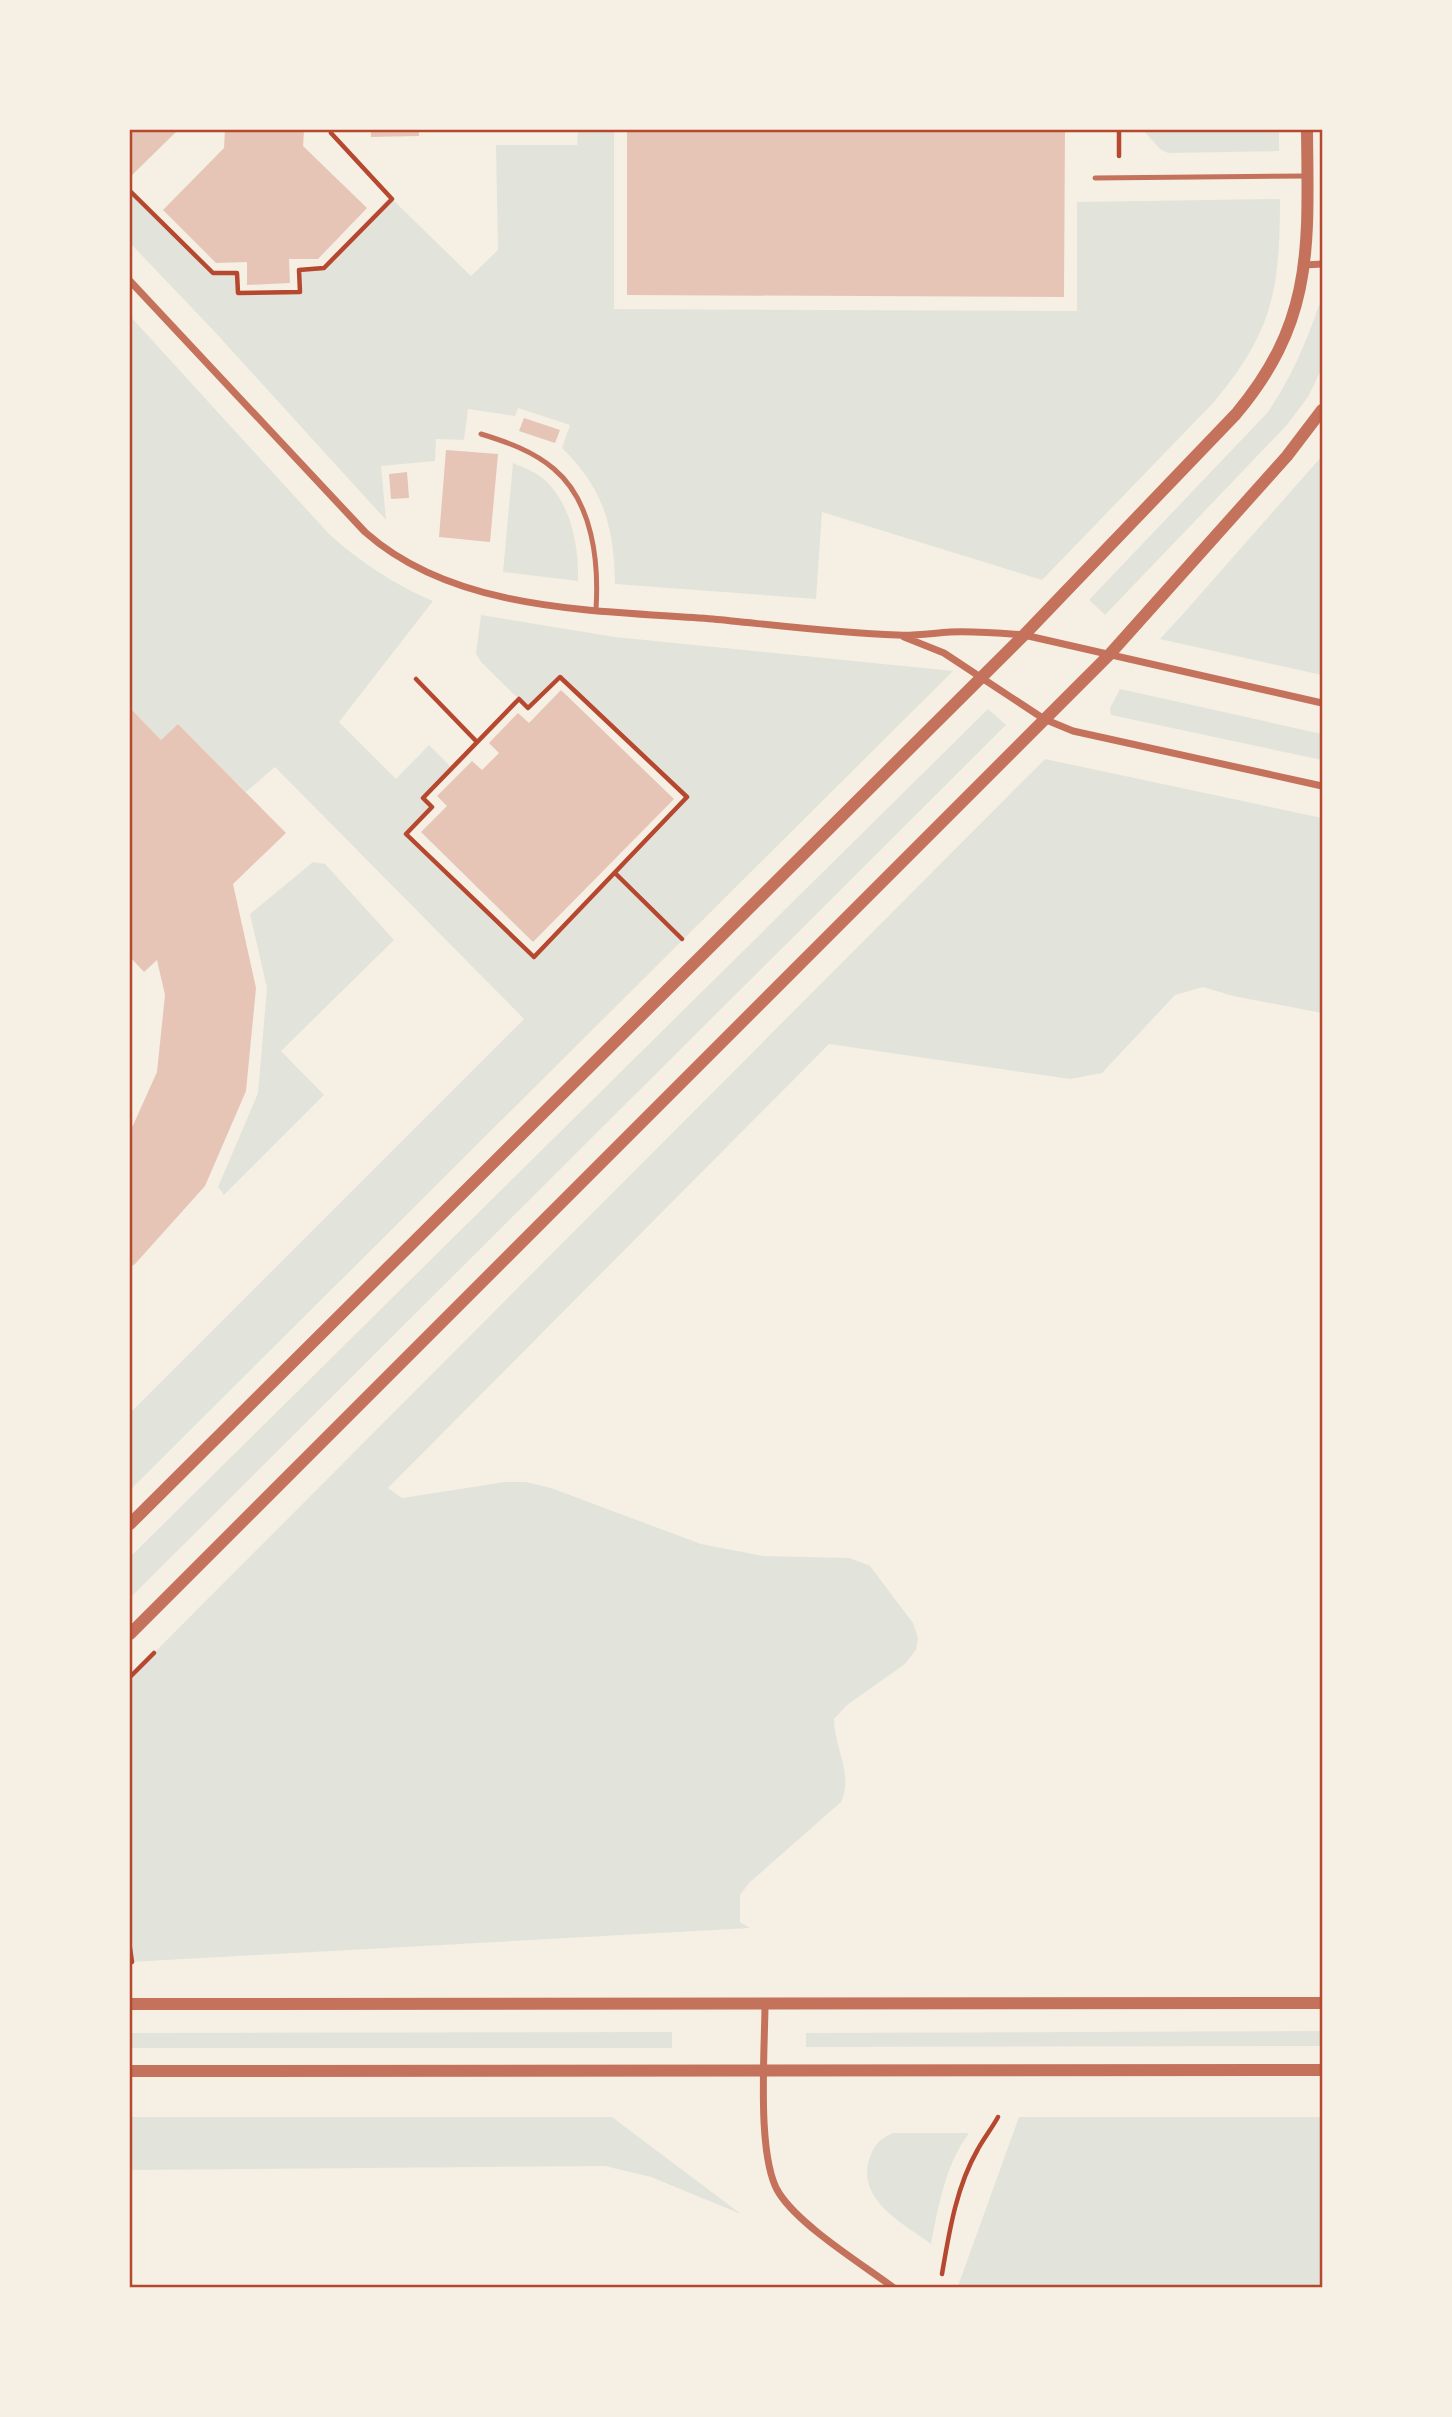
<svg xmlns="http://www.w3.org/2000/svg" width="1452" height="2417" font-family="'Roboto Condensed',sans-serif">
<style>
.green{fill:#e2e4dc}
.building{fill:#e6c5b7}
.lines{fill:none;stroke-linecap:round;stroke-linejoin:round}
.path{stroke:#b5482f;stroke-width:4.5}
.service{stroke:#c5725c;stroke-width:5}
.minor{stroke:#c5725c;stroke-width:7}
.tertiary{stroke:#c5725c;stroke-width:12}
.neatline{fill:none;stroke:#b5482f;stroke-width:2.5}
</style>
<rect width="100%" height="100%" fill="#f6efe4"/>
<path class="green" d="M578,130H614V309L1077,311V202L1280,199C1280,289 1273,332 1213,403L1042,580L822,512L816,599L615,584C614,527 604,489 562,448L570,425L518,408L515,416L468,409L464,440L436,439L435,461L381,466L386,520L214,331L130,243V191L212,273H237L238,293L300,292L299,270L325,268L392,199L471,276L498,250L496,145H577Z
M1143,130H1279V151L1168,153L1160,149Z
M1319,305H1322V368L1308,397L1286,426L1105,615L1089,600L1268,412C1291,378 1306,343 1319,305Z
M130,316L329,534C360,562 395,585 433,601L339,722L396,779L429,745L452,768L423,797L432,807L406,834L534,957L687,797L561,677L528,708L481,662L476,654L481,615L615,637L953,671L130,1490V1413L524,1019L275,767L246,792L178,724L161,740L130,708Z
M1322,456V675L1160,639L1183,614Z
M513,463C525,468 538,473 547,482C572,507 579,548 578,581L503,572Z
M1120,689L1322,734V760L1111,715L1110,708Z
M988,709L1006,725L130,1598V1557Z
M1045,759L1322,818V1013L1233,996L1203,987L1175,995L1102,1073L1070,1079L829,1044L388,1488L402,1498L505,1482H526L551,1488L701,1544L763,1556L850,1558L870,1566L913,1623L918,1638L916,1650L905,1664L847,1705L834,1719C834,1747 854,1775 841,1802L749,1883L740,1895V1922L750,1928L130,1962V1677Z
M313,862L325,864L394,940L281,1051L324,1095L224,1195L218,1187L258,1093L267,988L250,914Z
M1322,2031V2046L806,2047V2033Z
M672,2032V2048H130V2033Z
M130,2117H612L741,2214L651,2177L605,2166L130,2170Z
M1019,2117H1322V2287H959L958,2286Z
M893,2133H969C945,2166 939,2204 931,2244C904,2224 857,2201 869,2160C874,2145 879,2139 893,2133Z"/>
<path class="building" d="M130,130H178L130,177Z
M225,130H304L303,146L367,208L318,259H289L290,283L247,285V262L216,263L163,210L224,148Z
M371,130H419V136L371,137Z
M627,130H1065L1064,297L627,295Z
M524,418L560,430L555,443L519,431Z
M446,450L498,454L490,542L439,537Z
M407,472L409,498L391,499L389,474Z
M561,690L674,799L533,942L421,832L447,806L437,796L472,761L482,770L499,753L489,743L518,713L529,723Z
M130,708L161,740L178,724L286,833L233,884L256,988L246,1091L205,1186L135,1264L130,1267V1132L157,1072L165,995L157,960L144,972L130,957Z"/>
<g class="lines">
<path class="path" d="M1119,130V156
M130,191L213,273H237L238,293L300,292L299,270L324,268L392,199L331,133
M560,677L687,797L534,957L406,834L432,807L423,798L519,699L528,708Z
M416,679L477,742
M615,873L682,939
M130,1677L154,1653
M130,1948L132,1962
M942,2274C949,2233 956,2187 978,2149C984,2138 992,2128 998,2117"/>
<path class="service" d="M1095,178L1307,176
M481,434C507,442 533,451 554,469C593,502 599,562 596,609"/>
<path class="minor" d="M1305,265L1322,264
M130,281L365,532C456,613 598,610 713,619C774,625 836,633 897,635C915,636 933,633 950,632C975,631 1000,633 1024,635L1322,703
M904,637L944,653L1044,719L1073,731L1322,786
M765,2003C765,2049 756,2157 779,2193C800,2226 862,2264 894,2288"/>
<path class="tertiary" d="M130,1524L1024,635L1236,414C1315,320 1308,244 1307,130
M130,1634L1109,655L1287,456L1322,410
M130,2004L1322,2003
M130,2071L1322,2070"/>
</g>
<rect width="1452" height="2417" fill="none" stroke="#f6efe4" stroke-width="262"/>
<rect x="131" y="131" width="1190" height="2155" class="neatline"/>
</svg>
